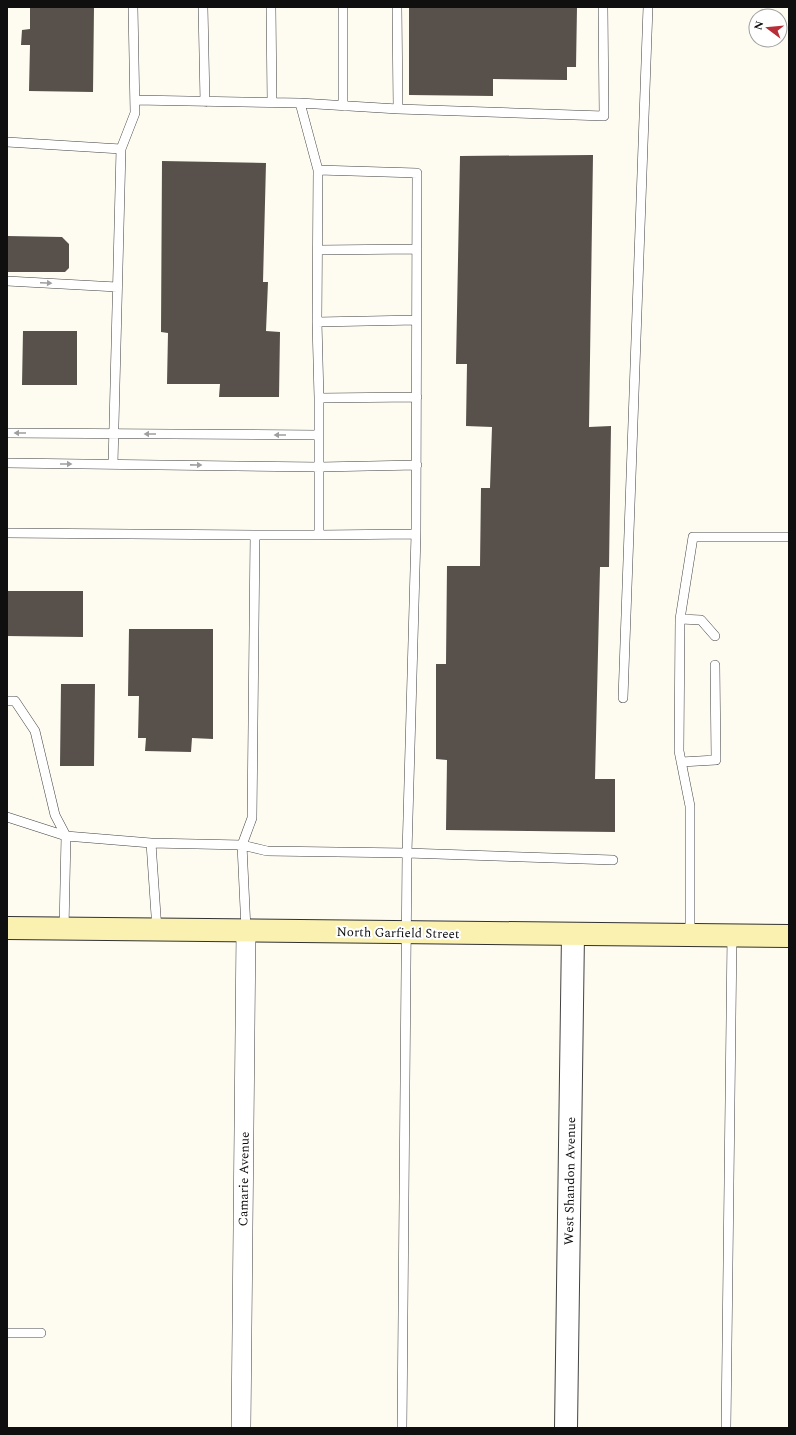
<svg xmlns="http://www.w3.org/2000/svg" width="796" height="1435" font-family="Spectral,serif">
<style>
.building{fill:#57504b}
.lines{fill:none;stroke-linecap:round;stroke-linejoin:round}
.service-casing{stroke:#424242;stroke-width:10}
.minor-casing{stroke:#424242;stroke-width:20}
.tertiary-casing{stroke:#424242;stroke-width:24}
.secondary-casing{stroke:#313131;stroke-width:24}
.service{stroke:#fff;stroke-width:9}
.minor{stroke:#fff;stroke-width:19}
.tertiary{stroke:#fff;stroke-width:22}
.secondary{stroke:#faf1b0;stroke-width:22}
.oneway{fill:#9f9f9f}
.labels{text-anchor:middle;stroke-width:4;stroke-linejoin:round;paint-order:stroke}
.street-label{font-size:13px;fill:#0f0f0f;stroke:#fff}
</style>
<rect width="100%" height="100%" fill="#fefbf1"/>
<path class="building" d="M30,7H94L93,92L29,91L30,45H21L22,30L30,29Z
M409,7H577L576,67H567V80L493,79V96L409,95Z
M593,155L589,427L611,426L609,567H600L595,779H615V832L446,830L447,760L436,759V664H446L447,566H480L481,488H490L492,427L466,426L467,364H456L460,156Z
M162,161L266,163L263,282H268L266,331L280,332L279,397H219L220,384H167L168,333L161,332Z
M7,236L62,237L69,244V268L65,272H7Z
M23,331H77V385H22Z
M7,591H83V637L7,636Z
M129,629H213V739L192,738L191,752L145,751L146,738H138L139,696H128Z
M61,684H95L94,766H60Z"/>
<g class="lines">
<defs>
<path id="service" d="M203,7L205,102
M271,7L272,103
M135,100L300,103L318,170L317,322L319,398V535H255
M300,103L398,109L397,7
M343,106V7
M398,109L604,116L603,7
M7,142L121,149L113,464
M121,149L135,113L133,7
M318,170L417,173L416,534L319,535
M318,250L417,249
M7,281L117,287
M317,322L417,320
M319,398L417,397
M7,433L319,435
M7,463L320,467L417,465
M7,533L255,535L252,818L242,845L267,851L407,853L402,1428
M416,534L407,853L613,860
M680,619L701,620L715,636
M623,698L648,7
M7,701H15L35,731L55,815L66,836L64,929
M681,762L716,760L715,665
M7,817L66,836L151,843L157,930
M151,843L242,845L246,930
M690,935V806L679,751L680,619L693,537H789
M7,1333H41
M726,1428L732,936"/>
<path id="minor" d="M241,1428L246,930"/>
<path id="tertiary" d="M566,1428L573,934"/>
<path id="secondary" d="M7,928L789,936"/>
</defs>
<use href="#service" class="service-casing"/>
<use href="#minor" class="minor-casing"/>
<use href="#tertiary" class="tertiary-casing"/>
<use href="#secondary" class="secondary-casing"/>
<use href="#service" class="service"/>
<use href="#minor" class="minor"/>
<use href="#tertiary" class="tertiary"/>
<use href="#secondary" class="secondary"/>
</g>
<defs><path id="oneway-solid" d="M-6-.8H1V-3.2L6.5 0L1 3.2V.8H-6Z"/></defs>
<g class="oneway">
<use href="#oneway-solid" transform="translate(46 283) rotate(3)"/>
<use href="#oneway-solid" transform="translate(20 433) rotate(-180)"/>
<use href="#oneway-solid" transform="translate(150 434) rotate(-180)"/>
<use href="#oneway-solid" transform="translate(280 435) rotate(-180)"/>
<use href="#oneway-solid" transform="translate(66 464)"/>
<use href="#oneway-solid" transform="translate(196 465) rotate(1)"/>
</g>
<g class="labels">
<g class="street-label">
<text transform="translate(398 932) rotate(1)" y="5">North Garfield Street</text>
<text transform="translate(243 1179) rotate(-89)" y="5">Camarie Avenue</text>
<text transform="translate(569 1181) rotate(-89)" y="5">West Shandon Avenue</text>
</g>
</g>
<rect width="796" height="1435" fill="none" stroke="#0f0f0f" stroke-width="16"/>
<g transform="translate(768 28) rotate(286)"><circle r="19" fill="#ffffff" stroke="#9f9f9f"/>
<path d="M0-3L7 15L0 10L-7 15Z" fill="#b72e37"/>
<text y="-6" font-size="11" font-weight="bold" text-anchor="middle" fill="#0f0f0f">N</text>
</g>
</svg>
